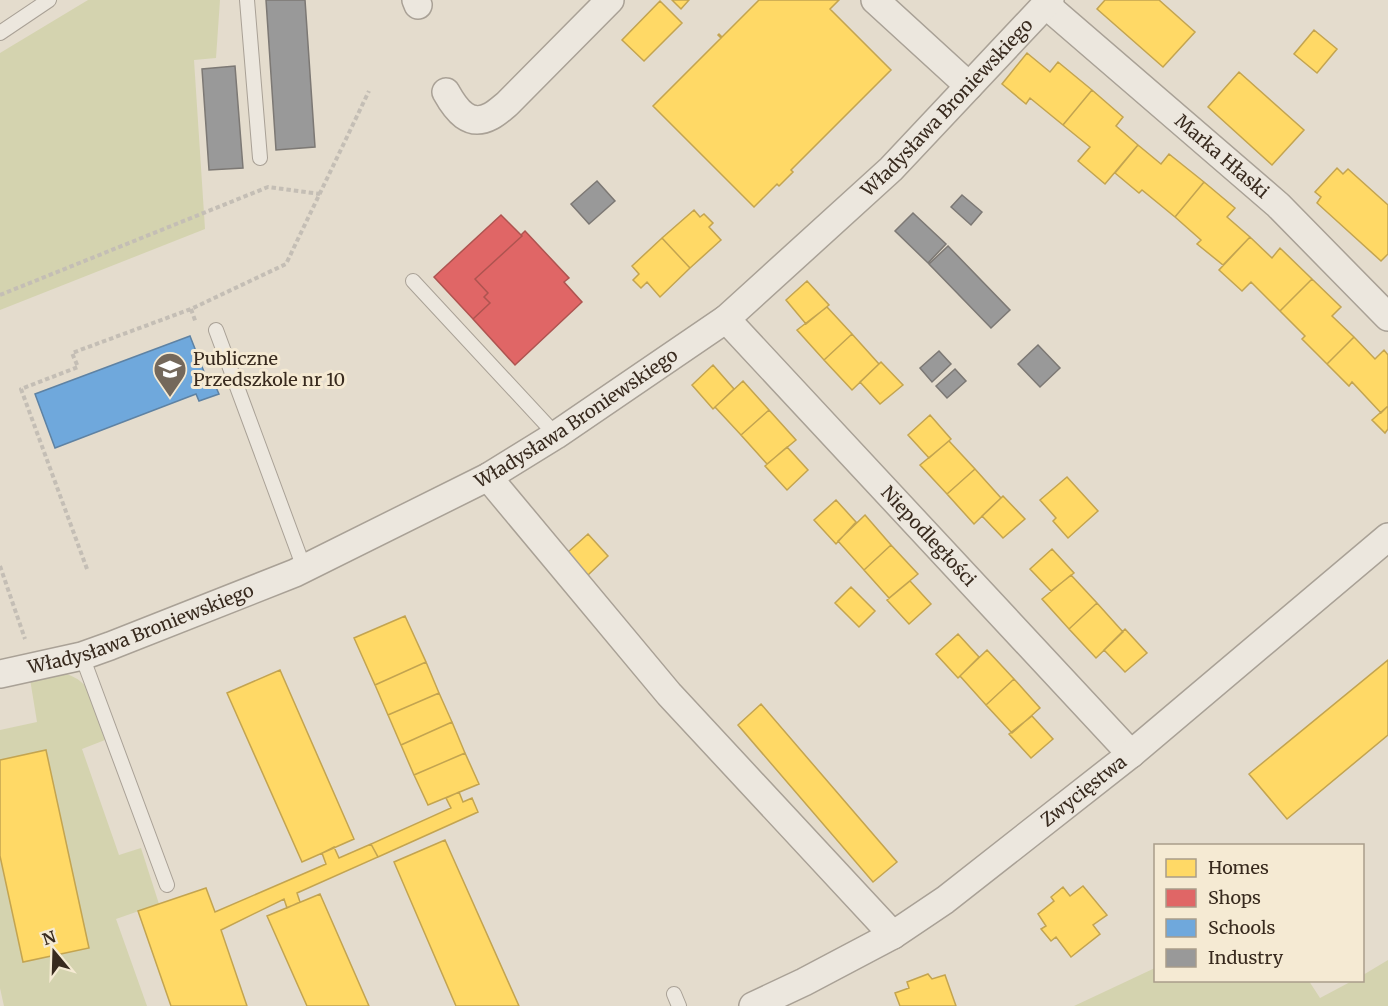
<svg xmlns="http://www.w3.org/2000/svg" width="1388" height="1006" font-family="Merriweather,serif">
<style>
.green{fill:#d4d3af}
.homes{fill:#ffd966;stroke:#c3a450;stroke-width:1.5}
.shops{fill:#e06666;stroke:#ae5450;stroke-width:1.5}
.schools{fill:#6fa8dc;stroke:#5e82a3;stroke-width:1.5}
.industry{fill:#999;stroke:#7c7874;stroke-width:1.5}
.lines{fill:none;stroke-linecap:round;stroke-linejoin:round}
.service-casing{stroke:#a9a196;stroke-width:16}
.minor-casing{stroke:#a9a196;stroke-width:30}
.path{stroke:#c4beb5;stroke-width:4;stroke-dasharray:4.5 3;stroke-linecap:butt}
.service{stroke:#ece7de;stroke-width:14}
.minor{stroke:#ece7de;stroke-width:27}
.labels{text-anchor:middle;stroke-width:6;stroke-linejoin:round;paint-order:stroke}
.street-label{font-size:18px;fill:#382a1e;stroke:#f5ead3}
.poi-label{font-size:18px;fill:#382a1e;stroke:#f5ead3;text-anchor:start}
</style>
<rect width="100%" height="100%" fill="#e4dccd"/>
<path class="green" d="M88,0H220L216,58L194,60L205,229L0,310V53Z
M59,672C71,675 79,678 87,688L105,740L82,749L119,855L141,848L159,904L116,919L147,1006H4L0,988V730L37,722L30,679Z
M1388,960V1006H1074L1155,968L1156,980L1309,981L1320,998L1352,981L1362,980L1363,975Z"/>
<path class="homes" d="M672,0H689L681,9Z
M759,0H839L830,9L891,70L791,170L793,172L779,186L777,184L754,207L653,106L721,38L718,35L719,34L722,37Z
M1105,0H1159L1195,32L1163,67L1097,9Z
M660,1L682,23L644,61L622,40Z
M1314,30L1337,49L1317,73L1294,54Z
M1027,53L1050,72L1058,62L1092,90L1063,125L1030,98L1026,104L1002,84Z
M1239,72L1304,130L1272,165L1208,107Z
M1092,90L1123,117L1116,126L1138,145L1105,184L1078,161L1090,147L1063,125Z
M1138,145L1161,164L1169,154L1204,182L1175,217L1142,190L1139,193L1115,173Z
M1337,168L1343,174L1348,169L1388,205V254L1381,261L1317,203L1321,197L1315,192Z
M1204,182L1235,208L1227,217L1250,237L1223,265L1197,244L1201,240L1175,217Z
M694,210L700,217L704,214L713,223L709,227L721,240L690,268L662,238Z
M1250,237L1272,258L1280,248L1312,279L1280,311L1251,282L1242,291L1219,270Z
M662,238L690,268L660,297L647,282L641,288L633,280L639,274L632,266Z
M1312,279L1341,307L1332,316L1354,337L1327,364L1302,339L1305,336L1280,311Z
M807,281L829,305L806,324L786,300Z
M827,307L852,334L824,360L797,330Z
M852,334L879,364L852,390L824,360Z
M1354,337L1375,359L1384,350L1388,355V406L1381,413L1352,382L1349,386L1327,364Z
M881,362L903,385L880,404L860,382Z
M713,365L734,389L713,409L692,385Z
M743,381L769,410L741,435L715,407Z
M1388,406V429L1385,433L1372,420Z
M769,410L796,440L767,464L741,435Z
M930,415L951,439L929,458L908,435Z
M949,441L975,469L947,494L920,465Z
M787,447L808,470L787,490L765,466Z
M975,469L1001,498L974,524L947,494Z
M1067,477L1098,511L1068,538L1053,521L1056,518L1040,500Z
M1003,496L1025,519L1003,538L982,516Z
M836,500L856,522L836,544L814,520Z
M865,515L891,545L864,570L838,541Z
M588,534L608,556L588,575L567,553Z
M891,545L918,574L889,598L864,570Z
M1052,549L1074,573L1051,591L1030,569Z
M1071,575L1097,603L1069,629L1042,599Z
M910,581L931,604L909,624L887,600Z
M851,587L875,611L859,627L835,603Z
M1097,603L1123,632L1096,658L1069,629Z
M405,616L426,662L375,685L354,638Z
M1125,629L1147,653L1125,672L1104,650Z
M958,634L979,657L958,678L936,654Z
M987,650L1014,679L986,705L960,676Z
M1388,660V735L1287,819L1249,774Z
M426,662L439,693L388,715L375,685Z
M280,670L354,839L302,862L227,693Z
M1014,679L1040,708L1012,733L986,705Z
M439,693L452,722L401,745L388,715Z
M761,704L897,862L873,882L738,725Z
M1032,716L1053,739L1031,758L1009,734Z
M452,722L465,753L414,775L401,745Z
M46,750L89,948L23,962L0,856V760Z
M465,753L479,784L428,805L414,775Z
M459,792L463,802L472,798L478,812L378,857L371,844L451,808L446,798Z
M445,840L519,1006H456L394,862Z
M371,844L378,857L297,893L300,902L287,908L284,899L221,930L247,1006H171L138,911L206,888L215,912L326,864L322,853L334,847L339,858Z
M1083,886L1107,915L1093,925L1100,934L1071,957L1056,937L1051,941L1041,929L1046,926L1038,914L1054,901L1051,897L1063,887L1070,896Z
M320,894L369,1006H307L267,916Z
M928,974L932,979L945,975L956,1006H900L895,993L909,988L907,982Z"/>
<path class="shops" d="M501,215L522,236L475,279L488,293L484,297L490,303L473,319L434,277Z
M525,231L569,278L564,282L582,302L515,365L473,319L490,303L484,297L488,293L475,279L522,236L521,235Z"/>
<path class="schools" d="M190,336L210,387L215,385L219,394L199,401L196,394L55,448L35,394Z"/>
<path class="industry" d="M266,0H305L315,147L276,150Z
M235,66L243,168L209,170L202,69Z
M597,181L615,201L589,224L571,204Z
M962,195L982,212L971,225L951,207Z
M913,213L946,244L928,263L895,231Z
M948,246L1010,310L991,328L929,264Z
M1038,345L1060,368L1040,387L1018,364Z
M939,351L951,364L932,382L920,368Z
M955,369L966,381L947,398L936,386Z"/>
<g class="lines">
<defs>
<path id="service" d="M247,0L260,158
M0,33L49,0
M413,281L556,435
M216,330L304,568
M82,656L167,885
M674,994L679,1006"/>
<g id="minor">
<path d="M416,0L418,5"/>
<path d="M875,0L969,86"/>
<path id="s1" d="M1046,5L1278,205L1388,317"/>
<path d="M446,92C456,110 469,128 491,116C497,113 502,108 507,104L610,0"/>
<path id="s2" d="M726,319L1131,754"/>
<path d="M488,477L669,694L893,935"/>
<path id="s3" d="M0,674L82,656L110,646L295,573L488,477L556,435L726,319L891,169L1050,0"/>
<path id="s4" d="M753,1006L804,982L893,935L945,900L1131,754L1388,537"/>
</g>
</defs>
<use href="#service" class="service-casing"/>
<use href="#minor" class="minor-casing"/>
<path class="path" d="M0,295L268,187L320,194
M191,309L196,323
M0,566L25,639
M87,569L21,389L78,367L72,353L191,309L286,264L369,91"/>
<use href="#service" class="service"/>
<use href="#minor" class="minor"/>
</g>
<defs>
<symbol id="school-pin" viewBox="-11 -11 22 30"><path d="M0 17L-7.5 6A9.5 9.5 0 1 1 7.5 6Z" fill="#74685b" stroke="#f5ead3"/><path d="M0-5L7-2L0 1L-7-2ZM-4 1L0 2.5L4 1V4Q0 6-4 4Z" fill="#fff"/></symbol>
</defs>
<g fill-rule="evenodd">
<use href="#school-pin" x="151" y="350" width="38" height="52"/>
</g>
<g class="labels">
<g class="street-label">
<text dy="6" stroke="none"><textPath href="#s3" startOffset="1120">Władysława Broniewskiego</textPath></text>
<text dy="6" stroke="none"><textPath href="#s1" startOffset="232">Marka Hłaski</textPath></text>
<text dy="6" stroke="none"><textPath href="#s3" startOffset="634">Władysława Broniewskiego</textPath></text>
<text dy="6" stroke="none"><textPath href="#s2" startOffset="297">Niepodległości</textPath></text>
<text dy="6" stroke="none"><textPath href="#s3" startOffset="148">Władysława Broniewskiego</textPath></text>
<text dy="6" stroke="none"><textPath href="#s4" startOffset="396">Zwycięstwa</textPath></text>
</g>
<g class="poi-label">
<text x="193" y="365">Publiczne<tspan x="193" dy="21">Przedszkole nr 10</tspan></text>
</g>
</g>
<rect x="1154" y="844" width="210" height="138" fill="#f5ead3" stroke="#a99d8b" stroke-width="1.5"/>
<rect x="1166" y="859" width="30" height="18" fill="#ffd966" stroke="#a99d8b" stroke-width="1.5"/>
<text x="1208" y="874" font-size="18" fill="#382a1e">Homes</text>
<rect x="1166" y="889" width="30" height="18" fill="#e06666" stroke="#a99d8b" stroke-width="1.5"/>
<text x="1208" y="904" font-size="18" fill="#382a1e">Shops</text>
<rect x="1166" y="919" width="30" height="18" fill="#6fa8dc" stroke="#a99d8b" stroke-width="1.5"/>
<text x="1208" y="934" font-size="18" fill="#382a1e">Schools</text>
<rect x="1166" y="949" width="30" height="18" fill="#999999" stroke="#a99d8b" stroke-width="1.5"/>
<text x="1208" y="964" font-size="18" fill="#382a1e">Industry</text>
<g transform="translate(54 952) rotate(341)" stroke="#f5ead3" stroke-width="4.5" paint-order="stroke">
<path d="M0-4.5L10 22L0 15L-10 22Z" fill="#382a1e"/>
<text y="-9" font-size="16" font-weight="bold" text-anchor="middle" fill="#382a1e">N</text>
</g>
</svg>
